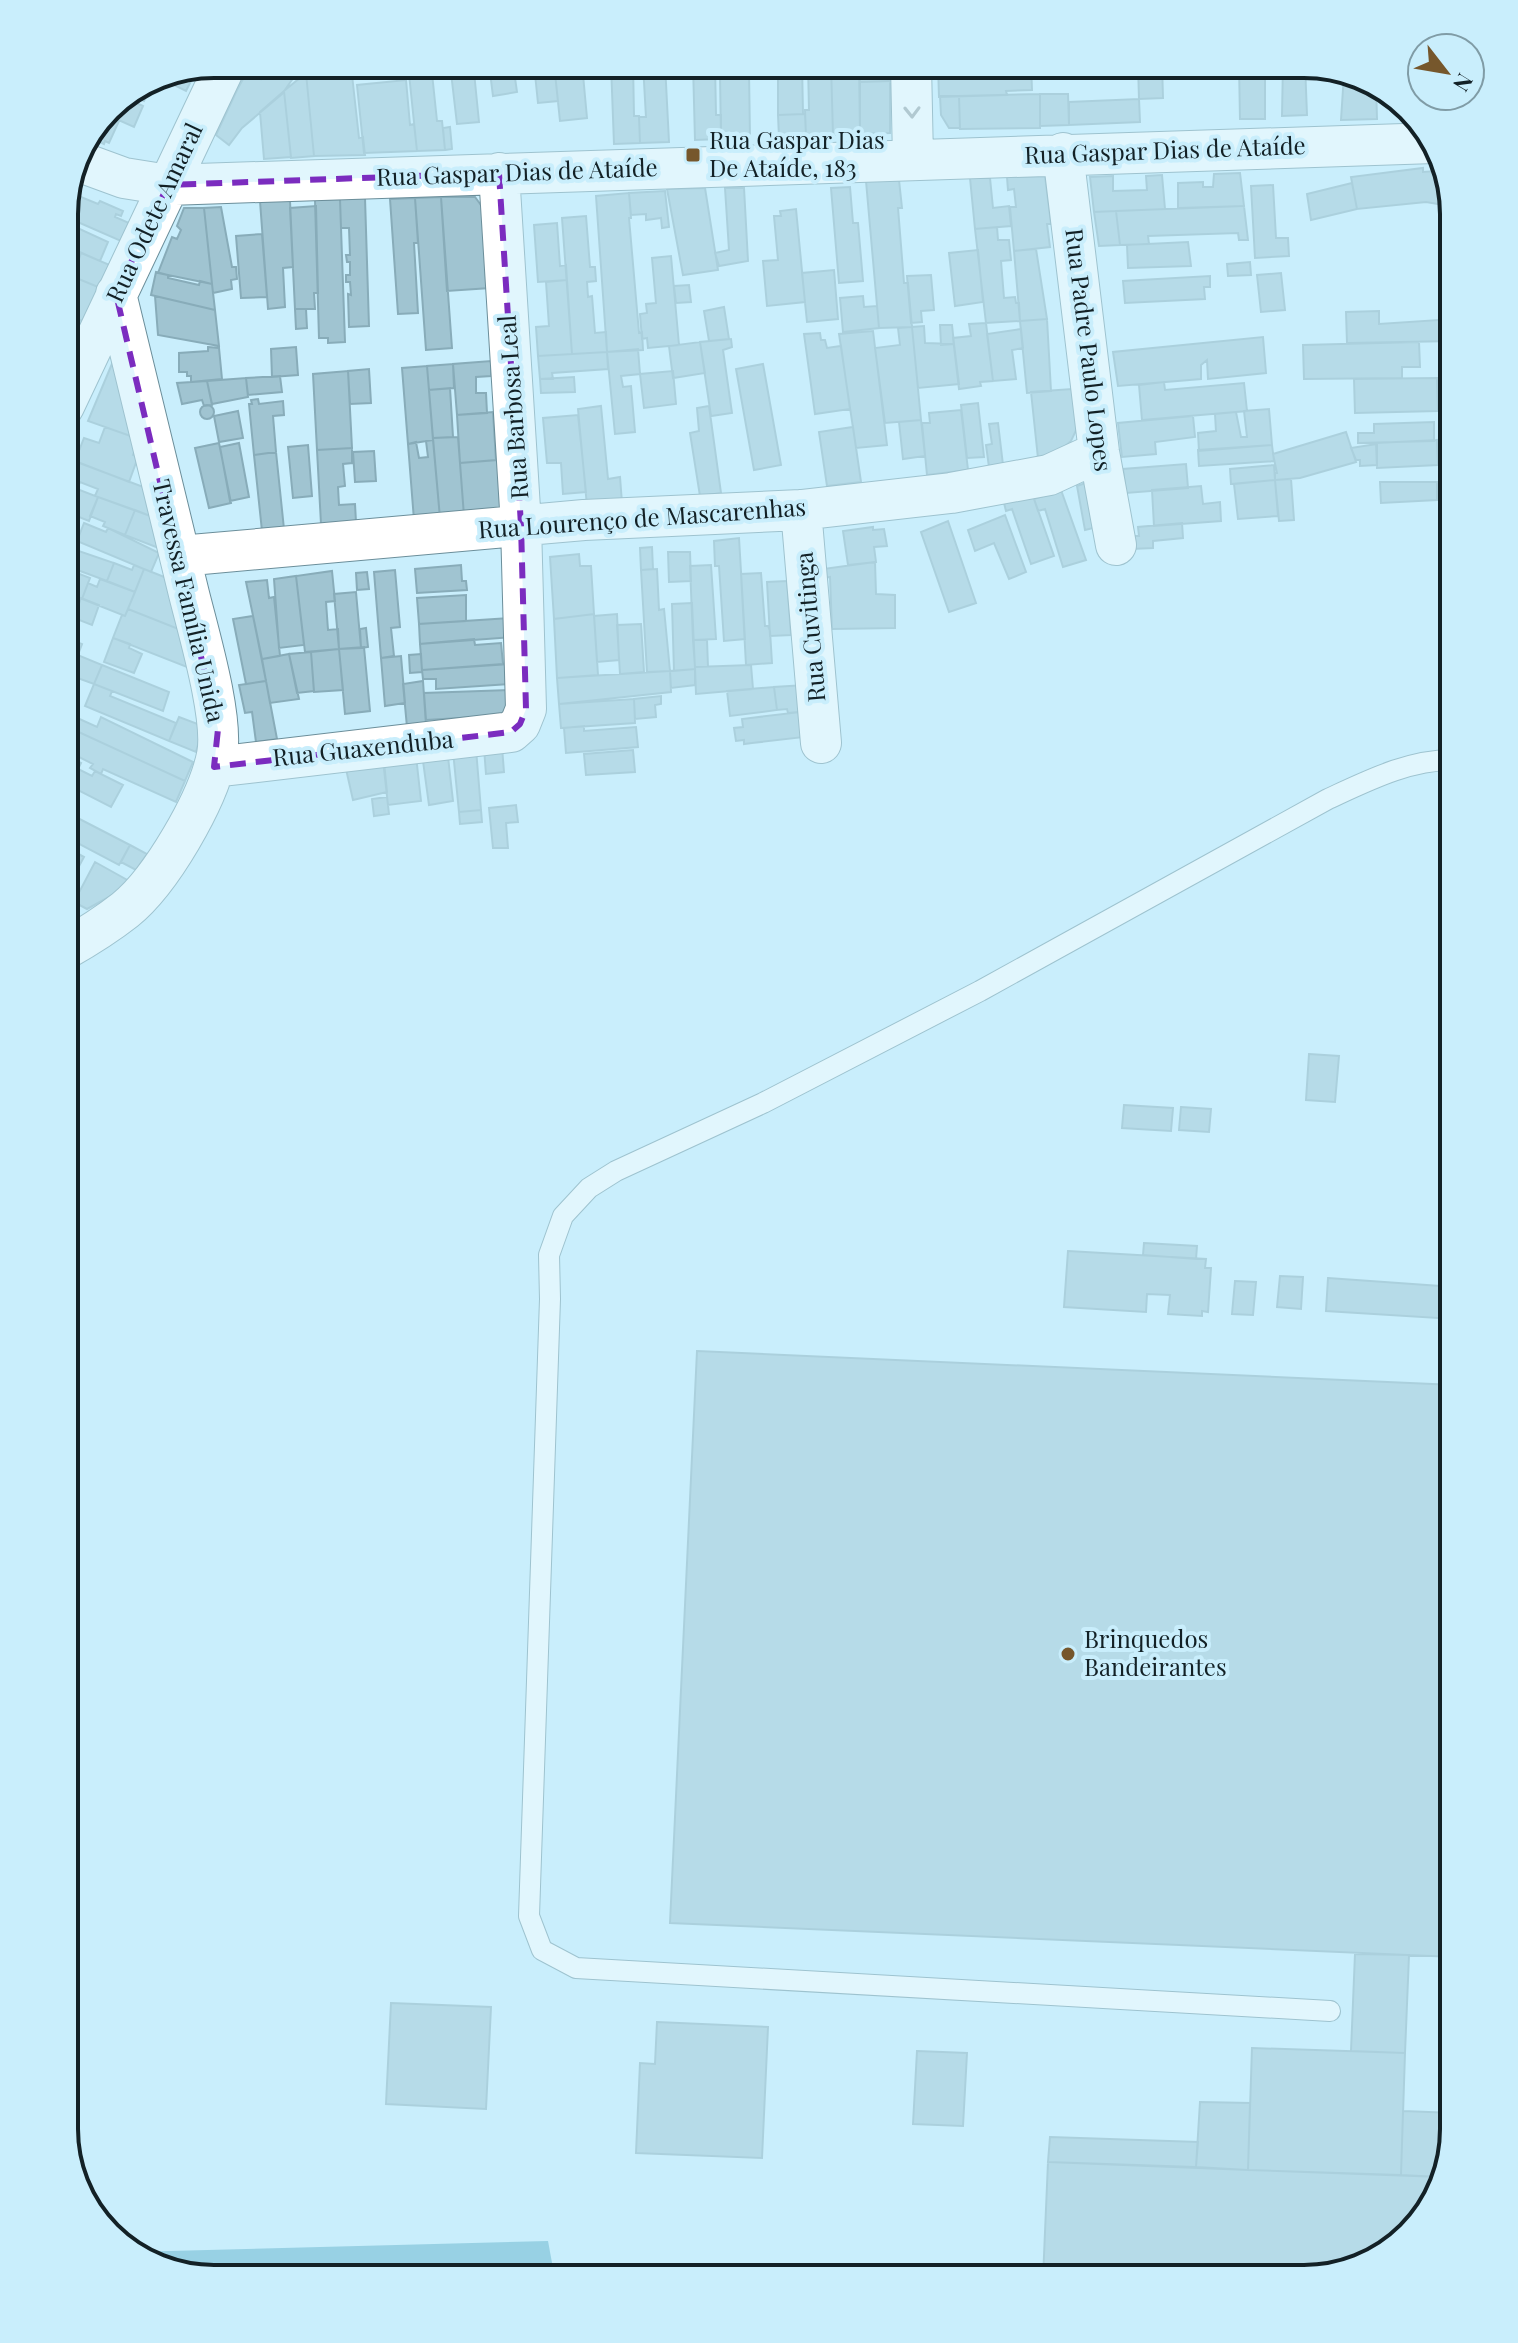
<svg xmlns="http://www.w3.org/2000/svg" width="1518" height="2343" font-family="'Playfair Display',serif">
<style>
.forest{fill:#5eadc8}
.building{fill:#a0c4d1;stroke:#88acb9;stroke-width:2}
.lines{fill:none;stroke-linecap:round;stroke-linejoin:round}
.lane-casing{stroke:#6b8e9a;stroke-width:22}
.street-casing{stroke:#6b8e9a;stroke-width:42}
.lane{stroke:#fff;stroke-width:20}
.street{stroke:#fff;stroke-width:40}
.oneway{stroke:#959b9d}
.marked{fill:none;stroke:#7b2cbf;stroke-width:6;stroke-dasharray:16 10;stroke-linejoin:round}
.poi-dot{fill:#76572c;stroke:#c9eefc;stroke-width:3}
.labels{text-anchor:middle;stroke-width:8;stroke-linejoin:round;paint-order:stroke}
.poi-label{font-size:24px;fill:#132126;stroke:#c9eefc;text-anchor:start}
.street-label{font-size:24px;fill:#132126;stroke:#c9eefc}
.rim{fill:none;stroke:#132126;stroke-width:4}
</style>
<rect width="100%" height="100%" fill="#c9eefc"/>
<path class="forest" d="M548,2241L555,2279H205L130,2252Z"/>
<path class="building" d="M253,64H272L261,79L248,70Z
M272,64H303L282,94L242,128L229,145L216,135L237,90L248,70L261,79Z
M317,64H332L333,77L352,75L359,138L363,137L365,155L314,156L306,73Z
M392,64H408L409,74L393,76Z
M408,64H431L437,121H442L445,150L417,151Z
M450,64H487L488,71L474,72L479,122L457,124Z
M489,64H513L517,92L493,96Z
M526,64H554L558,101L538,103L535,74L527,75Z
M554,64H582L587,118L560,121Z
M611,64H633L634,116H639L640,143L614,144Z
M643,64H665L669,142L640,143L639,117H646Z
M693,64H715L716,115H721V139L695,140Z
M778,64H802L803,114L778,115Z
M808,64H831L833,135L806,136L805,110H809Z
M831,64H859L860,134L833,135Z
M859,64H889L890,81L860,82Z
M938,64H1031L1032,90L1006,91L1007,95L939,97Z
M1138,64H1162L1163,98L1139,99Z
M1239,64H1265V119H1240Z
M1283,64H1305L1307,115L1282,116Z
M194,68L197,69L186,91L158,77L160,75Z
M306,73L314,156L291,158L284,91Z
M749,73L750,138L721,139L720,74Z
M1344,74L1376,85L1377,119L1341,120Z
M150,80L153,82L144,101L129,94Z
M406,80L410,125L414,124L417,151L364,153L357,85Z
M890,81V133L860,134V82Z
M284,91L291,157L264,159L260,112Z
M1040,94H1068L1069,125L1040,126Z
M1040,94V128L960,129L959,96Z
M940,96H959L960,128H949L941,115Z
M124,97L143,106L134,127L105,114L108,108Z
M1139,99L1140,122L1069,125V102Z
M105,114L119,121L109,143L105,141L104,144L94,139Z
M805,114L806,136L779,137L778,115Z
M450,127L452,149L445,150L443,128Z
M1437,165H1442L1452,204H1438Z
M1423,168V172L1437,171L1438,204L1426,202L1357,209L1351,177Z
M1240,173L1244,206L1178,208V183L1203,182V187H1213L1214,174Z
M1162,175L1165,209L1094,212L1090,177L1113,176V191L1147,190L1146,176Z
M1045,176L1051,224H1047L1050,247L1014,251L1010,207H1016L1014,189L1008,190L1007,177Z
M970,178H990L993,208L1009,206L1011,226L975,229Z
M899,180L902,208H898L904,283H908L912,327L879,328L866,181Z
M1352,183L1357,209L1311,220L1307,194Z
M1273,185L1276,238H1288L1289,256L1255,258L1251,186Z
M850,187L853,223H858L863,281L839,283L831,188Z
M72,188L71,193L98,204L100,201L123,211L121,216L116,214L115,217L129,223L121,241L64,216V205Z
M705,188L718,270L683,275L667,189Z
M725,188H744L748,261L719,266L715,253L729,250Z
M665,191L669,227L662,228L661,218L646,220V214L631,215L629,193Z
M629,193L631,218H629L639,333L642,332L643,350L607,352L596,196Z
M441,197H475L486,212L490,288L447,291Z
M441,197L452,348L426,350L415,198Z
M365,198L369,326L349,327L348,294L351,295L350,282H346V275H350V262H347L346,255H350L349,228H341L340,199Z
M415,198L418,243H414L418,313L398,314L390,199Z
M340,199L345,342L328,343V338H319L315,200Z
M260,201H290L293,267L283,268L285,307L268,309Z
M316,206L318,293H314L315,309H295L290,208Z
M1244,206L1248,240H1239L1238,233L1148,236L1149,244L1120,245L1116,211Z
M221,207L232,267H236L237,279L231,280L232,289L213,293L204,208Z
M184,208H204L212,284L158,273L172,237L177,239L181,230L177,226Z
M796,209L805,302L767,306L763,261L778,260L774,216H781L780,211Z
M1116,211L1120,245L1099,246L1094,212Z
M64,216L75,220L73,226L108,242L100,261L64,245Z
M586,216L590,267H595L596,281L587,282L588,297L592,296L595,333L606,332L607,352L572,354L562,218Z
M557,223L560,266L566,265L567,280L538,282L534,225Z
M997,227L998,240H1009L1011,260L1001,261L1004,298L1015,297L1016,303H1019L1020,321L986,323L975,229Z
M262,234L267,297L241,298L236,236Z
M1188,242L1191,266L1128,268L1127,245Z
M1036,249L1047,319L1020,321L1014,251Z
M978,250L983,302L955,306L949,253Z
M64,253L79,259L81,253L112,266L103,289L64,273Z
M671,256L679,345L648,348L647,338L642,339L640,314L647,313L646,304L656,303L652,258Z
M1250,262L1251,275L1228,276L1227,264Z
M834,270L838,319L807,322L802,273Z
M156,272L168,275V278L199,285L200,281L212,284L215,310L151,295Z
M64,273L103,289L87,323L64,313Z
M1281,273L1285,310L1261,312L1257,275Z
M931,275L934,310L921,311L922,322L911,323L907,276Z
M1210,276V287H1204L1205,299L1125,303L1123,281Z
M567,280L572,354L538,356L536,327L549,326L546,282Z
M689,285L691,302L676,303L674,286Z
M155,296L215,310L219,346L158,335Z
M863,296L864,307L877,306L879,328L843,332L840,298Z
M724,307L729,339L709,341L704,311Z
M295,309H306L307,328L296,329Z
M1379,311V324L1454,319V341L1347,343L1346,312Z
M64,313L87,323L72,357L64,353V331L70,333L71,330L64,327Z
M1047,319L1051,391L1027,393L1020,321Z
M986,323L993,381L980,382L981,386L959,389L953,338L971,336L969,324Z
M940,325H952L954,344L941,345Z
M924,326L925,343L954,344L959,384L918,388L912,327Z
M912,327L921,420L885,423L875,348L900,345L898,328Z
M1021,329L1023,348L1012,350L1016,379L993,381L987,334Z
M873,331L887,445L856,448L839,334Z
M820,333L821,340H825L827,348L841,346L850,409L815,414L804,334Z
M1263,337L1266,373L1208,379L1207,360L1201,365V379L1118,386L1113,352Z
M731,339L732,347L723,350L732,413L711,416L700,342Z
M700,342L705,373L673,378L669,346Z
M1419,342L1420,367H1402V378L1304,379L1303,345Z
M208,347L219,348L222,379L191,382V376H187V372H179V353L208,351Z
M296,347L298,375L272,377L271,349Z
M638,349L640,374L621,376L623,387L631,386L635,432L615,434L607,352Z
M607,352L608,369L552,373L553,379H540L538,356Z
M114,359L139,439L88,421Z
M491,361V376L476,377V393H486L487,413L457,415L453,364Z
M453,364L454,388L429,390L427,366Z
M763,364L781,465L754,470L736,369Z
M427,366L433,440L408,444L402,368Z
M369,369L371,403L350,404L348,371Z
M348,371L352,448L317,450L313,374Z
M673,371L676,404L644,408L640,374Z
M280,376L282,392L248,395L246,378Z
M574,377L575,392L541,393L540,379Z
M246,378L248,397L212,404L207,381Z
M1437,378L1438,411L1355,413L1354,379Z
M207,381L212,405L204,406L202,400L182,404L177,383Z
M1164,382L1165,390L1244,383L1247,411L1142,420L1139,385Z
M450,388L453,437L433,438L429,390Z
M1072,389L1078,426L1071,441L1062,449L1038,458L1031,392Z
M258,399L259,404L283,401L284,415L273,416L276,452L254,455L249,404H252L251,400Z
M978,403L984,457L967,458L961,405Z
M200 412a7 7 0 1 1 14 0a7 7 0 1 1-14 0Z
M601,406L608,479L620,477L622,503L587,506L578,409Z
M709,406L721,493L700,496L690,433L699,431L697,408Z
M1269,409L1272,445L1199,451L1198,433L1216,431L1215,414L1236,412L1241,437H1247L1244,411Z
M961,410L968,470L927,475L922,423H930L929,413Z
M238,411L243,438L219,442L214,416Z
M493,412L496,460L460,463L457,415Z
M578,415L586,492L563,494L561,463H547L543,418Z
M1193,416L1195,437L1155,442L1156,454L1122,457L1118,423Z
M921,420L925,456L903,459L899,422Z
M1434,422V441L1358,443V433H1374V424Z
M998,423L1003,465L989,467L986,445L992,444L989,424Z
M105,427L139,439L133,455L138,457L129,482L75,461L84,438L99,443Z
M853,427L861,482L827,486L819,432Z
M1346,432L1356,462L1300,478L1275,480V473H1277L1273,454Z
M458,437L464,516L440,518L433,438Z
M1454,439V464L1438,465L1437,440Z
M433,440L440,518L414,520L408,444L416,442L419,458L428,457L426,441Z
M1437,440L1438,465L1377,468L1376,443Z
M219,443L231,503L209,508L195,448Z
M239,443L249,497L230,501L220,447Z
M1377,444V465L1360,466V460H1356L1351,448Z
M308,445L312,496L293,498L288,447Z
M1272,445L1274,461L1199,466L1198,450Z
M352,448V463L343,464L345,486L338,487L339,505L355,504L356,522L321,524L317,450Z
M374,451L376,481L355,482L353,452Z
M276,452L284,529L262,531L254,455Z
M498,460L501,512L464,516L460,463Z
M74,461L154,491L161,520L95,496L98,489L80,482L77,489L65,484Z
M1186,464L1188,488L1126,493L1123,469Z
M1274,465L1275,480L1231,484L1230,469Z
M1291,479L1294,520L1279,521L1275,480Z
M1275,480L1278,516L1238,519L1234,484Z
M1091,481L1101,526L1085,530L1077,486Z
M1380,482H1437V500L1381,503Z
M64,484L98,497L89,521L64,511Z
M1201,486L1203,504L1220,502L1221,521L1154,526L1152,490Z
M1061,490L1086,560L1063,567L1045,509L1038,511L1034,499Z
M1032,493L1054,556L1031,564L1012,509L1006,511L1004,503Z
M98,497L135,510L125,535L103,526L105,522L90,516Z
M135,510L158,519L169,552L125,535Z
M1005,515L1026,572L1009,579L994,543L975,551L968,530Z
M948,521L976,603L949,612L921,532Z
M84,523L106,532L108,528L159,553L151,572L77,541Z
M1182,523L1183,538L1153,541V548L1131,549L1130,536H1139L1138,527Z
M873,527V530L884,529L887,546L874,547L876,562L848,565L843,531Z
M739,538L745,639L724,641L719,566H715L714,541Z
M64,546L114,563L107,581L64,565Z
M652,547L653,569L641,570L640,548Z
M668,552H690L691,581L669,582Z
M579,554L580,566H591L594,614L554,619L550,557Z
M875,562L876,594L895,595V628L832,629L830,577L824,578L823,569Z
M114,563L132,570L134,565L144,569L135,592L107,581Z
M461,565L462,581H466L467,590L417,593L415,569Z
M711,565L716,639L693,640L690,566Z
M64,568L90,578L82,599L64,592Z
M144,569L177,582L186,632L128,609Z
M657,569L659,610L664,609L670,671L647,672L641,570Z
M395,570L400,627L391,628L394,656L381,658L374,572Z
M332,571L335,601L326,602L328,630L338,629L339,649L305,652L296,576Z
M367,572L369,589L357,590L356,573Z
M761,573L765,626H768L770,631L772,663L746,665L741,574Z
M296,576L304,645L279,648L274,579Z
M100,579L135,592L125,616L82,599L88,583L97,587Z
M267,580L269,598L274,597L280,656L262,659L246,582Z
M787,581L791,635L770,636L767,582Z
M356,592L361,648L339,649L334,594Z
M466,595V621L419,624L417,598Z
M81,598L99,605L92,625L74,618Z
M692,603L695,669L674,671L672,604Z
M128,609L186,632L192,669L113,638L122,615L125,616Z
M594,614L598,675L557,678L554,619Z
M617,614L619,660L597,662L594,616Z
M253,616L266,681L246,684L233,619Z
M511,618L513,637L420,644L419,624Z
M64,619L74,623L68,639L82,644L79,652L64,647Z
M641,624L644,672L620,674L617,625Z
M366,628L368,647L361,648L360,629Z
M113,638L130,644L129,648L142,654L134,673L104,662Z
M474,639L475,645L501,643L503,664L422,670L420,644Z
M693,640H707L708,667H695Z
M65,647L76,651L75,654L102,665L94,684L64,673Z
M364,647L370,711L345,714L339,649Z
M339,649L343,690L314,692L311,652Z
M311,652L314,691L297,693L289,654Z
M289,654L299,699L270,703L262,659Z
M421,654L422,672L410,673L409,655Z
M401,656L405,703L385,706L381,658Z
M510,664L511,684L436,689V679H423L422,670Z
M102,665L169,692L163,711L94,684Z
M751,665L753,689L696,694L695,667Z
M695,669V685L671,688L670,671Z
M670,671L671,692L559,704L557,678Z
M266,681L277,739L256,742L252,712L245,713L239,685Z
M423,681L426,725L407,727L403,684Z
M94,684L112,691L110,696L176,723L169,741L85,706Z
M805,685L809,711L788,713L787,709L777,710L774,687Z
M774,687L777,710L730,716L727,691Z
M511,690V715L426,720L424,693Z
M661,696V704L655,705L656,717L635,719L634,699Z
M634,699L635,723L561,728L559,704Z
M809,711L813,736L752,743L744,744V740L736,741L734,728L743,727L742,719Z
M75,717L97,727L101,717L193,762L185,781L70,728Z
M179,717L203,726L196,752L169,741Z
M584,726V731L636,727L638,747L566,753L564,728Z
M70,728L185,781L176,802L103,769L101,774L90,768L93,764L71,753L73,750L70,749L64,755V741Z
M502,747L504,772L486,774L484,748Z
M476,749L481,810L459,812L453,751Z
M633,750L635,772L586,775L584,754Z
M64,755L81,763L78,769L92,776L95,771L123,785L111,807L64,783Z
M416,756L421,801L388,805L383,760Z
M448,757L453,801L429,805L423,761Z
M384,762L387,792L353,800L346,769Z
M387,797L389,814L374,816L372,799Z
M516,805L518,822L506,823L508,848H493L489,808Z
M481,810L482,822L460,824L459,812Z
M64,811L130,845L119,865L64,836Z
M130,845L147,854L136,870L121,862Z
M64,846L84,857L64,894Z
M95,862L129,881L120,891L87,909L74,902Z
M1309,1054L1339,1056L1335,1102L1306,1100Z
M1124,1105L1173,1108L1171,1131L1122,1128Z
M1181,1107L1211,1109L1209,1132L1179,1130Z
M1144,1243L1197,1246L1196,1259L1143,1255Z
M1068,1251L1206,1259L1205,1268H1211L1208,1312L1202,1311V1316L1168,1314L1170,1295L1147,1294L1146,1312L1064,1307Z
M1280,1276L1303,1277L1301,1309L1277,1307Z
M1328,1278L1454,1287V1319L1326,1311Z
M1235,1281L1256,1282L1253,1315L1232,1314Z
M697,1351L1454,1385V1957L670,1923Z
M1355,1954L1409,1955L1405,2053L1351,2051Z
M391,2003L491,2007L486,2109L386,2104Z
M657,2022L768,2027L762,2158L636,2153L640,2063L655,2064Z
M1252,2048L1405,2053L1401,2175L1248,2170Z
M917,2051L967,2053L963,2126L913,2124Z
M1200,2102L1250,2103L1248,2170L1196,2167Z
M1403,2111L1454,2113V2129L1441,2177L1401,2175Z
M1050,2137L1198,2142L1196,2167L1048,2162Z
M1048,2162L1248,2170L1441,2177L1434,2204L1371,2263L1304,2279H1043Z"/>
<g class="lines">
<defs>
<path id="lane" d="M1330,2011L576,1968L542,1950L529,1916L550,1299L549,1255L563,1216L589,1188L616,1171L763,1103L980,991L1328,799C1367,781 1410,759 1454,760"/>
<path id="street" d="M911,64L913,159
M1063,153L1099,452L1116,545
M83,163L124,178L168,185L1434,143
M64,406L226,64
M801,510L821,743
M180,556L584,520L801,510L951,493L1049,475L1099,452
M214,767L511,732L520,724L526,709L521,525L499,173
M64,950C85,938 106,925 125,910C161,881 208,800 217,755C224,718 199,634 189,594C165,494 141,394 116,294"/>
</defs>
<use href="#lane" class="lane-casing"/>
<use href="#street" class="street-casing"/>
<use href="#lane" class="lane"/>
<use href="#street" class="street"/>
</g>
<defs><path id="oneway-chevron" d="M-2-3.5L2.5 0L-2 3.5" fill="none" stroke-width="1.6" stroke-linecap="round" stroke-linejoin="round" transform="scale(2)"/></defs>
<use class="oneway" href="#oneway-chevron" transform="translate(912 112) rotate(89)"/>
<path d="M0 0H1518V2343H0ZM499,173L521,525L526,709L520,724L511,732L214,767L218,729L116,294L168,185Z" fill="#c9eefc" fill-opacity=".55" fill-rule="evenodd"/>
<path class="marked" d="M499,173L521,525L526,709L520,724L511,732L214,767L218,729L116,294L168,185Z"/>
<g class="poi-dot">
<rect x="685" y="147" width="16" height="16" rx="4"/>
<circle cx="1068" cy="1654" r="8"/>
</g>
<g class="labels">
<g class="poi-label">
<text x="709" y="149">Rua Gaspar Dias<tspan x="709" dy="28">De Ataíde, 183</tspan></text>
<text x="1084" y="1648">Brinquedos<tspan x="1084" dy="28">Bandeirantes</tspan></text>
</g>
<g class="street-label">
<text transform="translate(1165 151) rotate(-2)" y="8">Rua Gaspar Dias de Ataíde</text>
<text transform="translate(517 173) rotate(-2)" y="8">Rua Gaspar Dias de Ataíde</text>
<text transform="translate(155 213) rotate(-65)" y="8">Rua Odete Amaral</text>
<text transform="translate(1088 350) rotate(83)" y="8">Rua Padre Paulo Lopes</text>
<text transform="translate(514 407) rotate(-94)" y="8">Rua Barbosa Leal</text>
<text transform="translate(642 519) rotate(-4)" y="8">Rua Lourenço de Mascarenhas</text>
<text transform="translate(188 601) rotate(77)" y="8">Travessa Família Unida</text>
<text transform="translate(811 627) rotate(-95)" y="8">Rua Cuvitinga</text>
<text transform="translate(363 749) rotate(-6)" y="8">Rua Guaxenduba</text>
</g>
</g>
<path d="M0 0H1518V2343H0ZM214 78H1304A136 136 0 0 1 1440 214V2129A136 136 0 0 1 1304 2265H214A136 136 0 0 1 78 2129V214A136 136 0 0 1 214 78Z" fill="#c9eefc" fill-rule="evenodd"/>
<path class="rim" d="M214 78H1304A136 136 0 0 1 1440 214V2129A136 136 0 0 1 1304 2265H214A136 136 0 0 1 78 2129V214A136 136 0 0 1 214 78Z"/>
<g transform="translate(1446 72) rotate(121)"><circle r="38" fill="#c9eefc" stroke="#809ca6" stroke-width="2"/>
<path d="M0-6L14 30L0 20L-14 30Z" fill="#76572c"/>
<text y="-12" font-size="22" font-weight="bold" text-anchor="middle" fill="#132126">N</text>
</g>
</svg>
